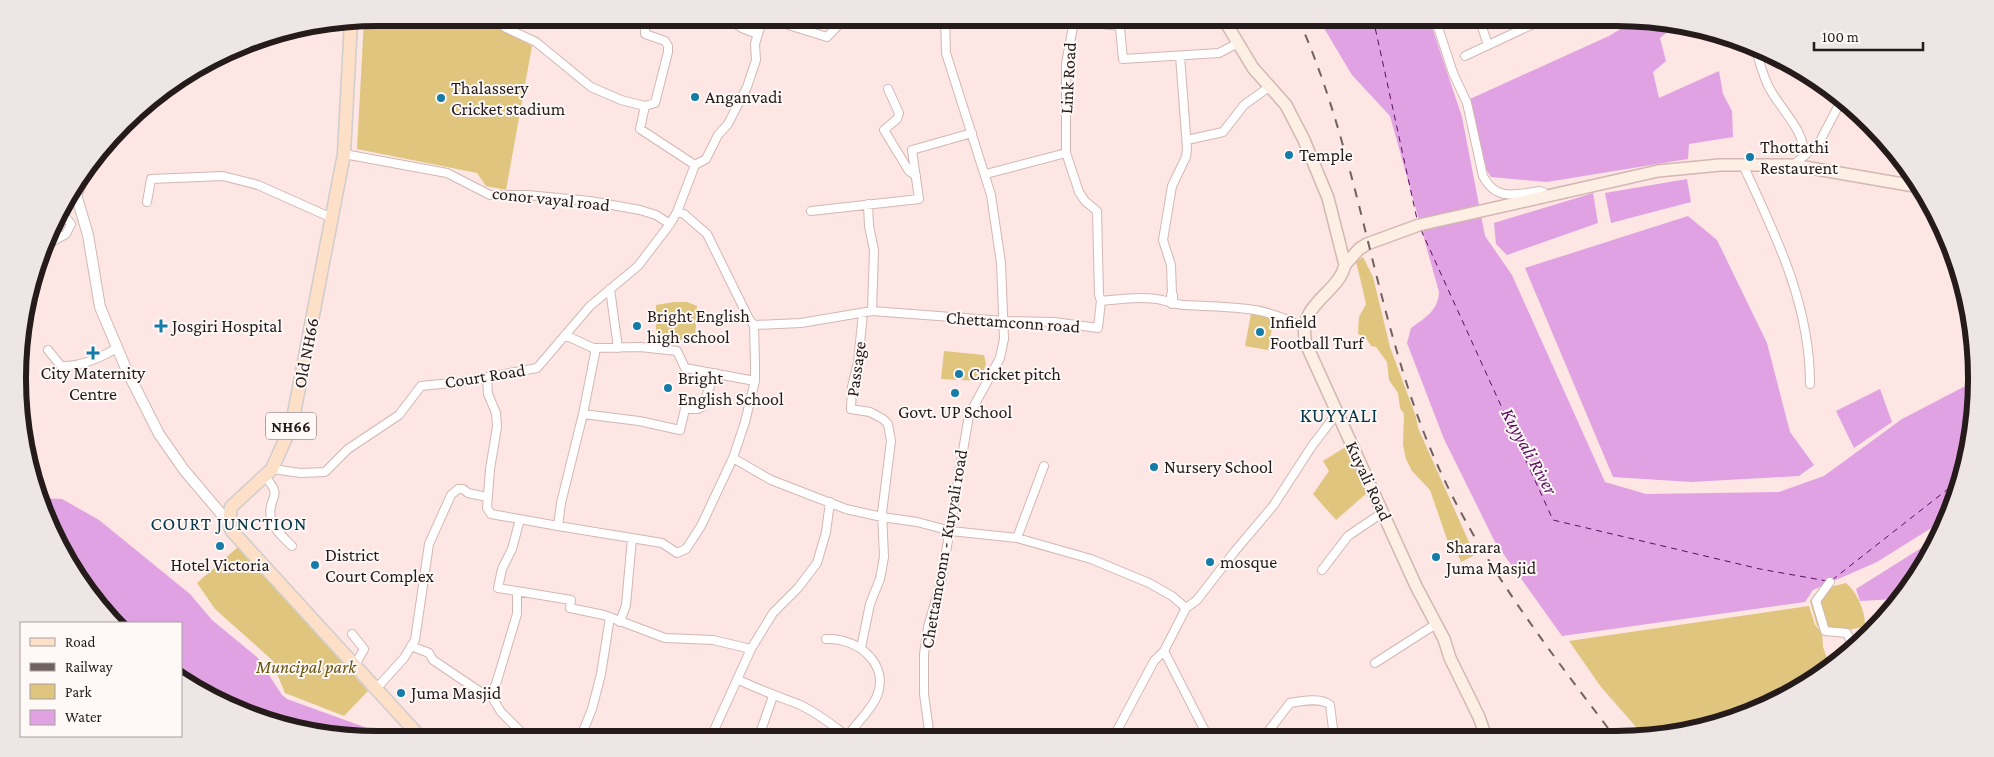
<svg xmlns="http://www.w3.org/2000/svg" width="1994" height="757" font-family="'Crimson Pro',serif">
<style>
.green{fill:#e0c57e}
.water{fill:#e0a2e2}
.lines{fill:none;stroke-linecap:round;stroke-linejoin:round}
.ferry{stroke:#590e5e;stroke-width:1;stroke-dasharray:6 5;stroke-linecap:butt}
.minor-casing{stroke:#d3b7b3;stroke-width:10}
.tertiary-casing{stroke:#d3b7b3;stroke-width:12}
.secondary-casing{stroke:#d3b7b3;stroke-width:14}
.primary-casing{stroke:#cfcdcd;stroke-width:15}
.minor{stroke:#fff;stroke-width:8}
.tertiary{stroke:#fff;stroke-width:10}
.secondary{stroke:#feefe4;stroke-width:11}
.primary{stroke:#fedfc8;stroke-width:12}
.rail{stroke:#706260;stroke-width:2;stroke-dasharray:9 9;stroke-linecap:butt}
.poi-dot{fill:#147ca7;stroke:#fef8f7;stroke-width:2}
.labels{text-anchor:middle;stroke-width:4;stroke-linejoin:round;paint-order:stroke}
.shield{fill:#fef8f7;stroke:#665d5c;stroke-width:1}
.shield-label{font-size:16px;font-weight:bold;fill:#251b1a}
.street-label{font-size:18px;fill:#251b1a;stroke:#fef8f7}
.poi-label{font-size:18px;fill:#251b1a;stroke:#fef8f7;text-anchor:start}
.park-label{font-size:18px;font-style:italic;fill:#67520e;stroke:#fef8f7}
.water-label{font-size:19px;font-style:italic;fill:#590e5e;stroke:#fef8f7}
.neighbourhood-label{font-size:19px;letter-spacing:1px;fill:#053549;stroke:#fef8f7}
.quarter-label{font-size:20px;letter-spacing:1px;fill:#053549;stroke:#fef8f7}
.rim{fill:none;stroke:#251b1a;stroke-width:6}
</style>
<rect width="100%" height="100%" fill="#fde6e3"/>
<path class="green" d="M379,18H490L503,30L532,46L506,190L486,186L477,173L357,149L364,20Z
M1363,257L1373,277L1390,347L1416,417L1418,428L1473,551V556L1461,562L1453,543L1448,542L1430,490L1412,471L1406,459L1403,445L1404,414L1400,408L1398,393L1389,380L1387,362L1376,347L1371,346L1366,338L1358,334L1359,317L1366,304C1363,290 1360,277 1356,262Z
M674,302H687L697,306L695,341L656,338V305Z
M1251,314L1274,318L1268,350L1245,346Z
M944,351L984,355L986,364L980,381L941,379Z
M1347,446L1367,493L1336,520L1313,494L1329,471L1323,461Z
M238,547L368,691L344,716L285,693L271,659L215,609L197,583Z
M1846,583C1857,592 1866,612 1865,627L1840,631L1817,626L1810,601L1818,590Z
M1809,606L1815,625L1822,632L1823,647L1830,666L1775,702L1663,736H1644L1601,687L1569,641Z"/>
<path class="water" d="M1318,18H1429L1462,117L1485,236L1512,275L1605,482L1646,494L1779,492L1824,476L1902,419L1975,381L1976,402L1964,472L1944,520L1877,562L1813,590L1805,602L1562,636L1495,542L1444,439L1407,343L1411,328C1425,318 1438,311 1439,292L1390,116L1352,75Z
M1635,20L1676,25L1660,38L1666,61L1653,72L1659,98L1719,71L1723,94L1732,111L1733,137L1689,144L1688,159L1547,182L1491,177L1486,169L1470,99L1609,36Z
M1687,179L1691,202L1611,223L1605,193Z
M1593,193L1598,223L1507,255L1496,244L1494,223Z
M1688,216L1717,240L1767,343L1790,432L1814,465L1799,476L1691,482L1613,477L1525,268Z
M1880,389L1892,422L1854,448L1836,411Z
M39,498L62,499L99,520L190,594L212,620L258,658L282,695L287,699L367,728L383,739L285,727L219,702L181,679V623H120L78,579L45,517Z
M1937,538L1928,559L1895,599L1860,601L1856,589Z"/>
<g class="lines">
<path class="ferry" d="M1373,18L1417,219
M1421,230L1553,520L1760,569L1827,581
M1832,580L1962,478"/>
<defs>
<path id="minor" d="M727,18L742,28L757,34
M1119,18L1123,59L1219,53L1238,43
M1435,18L1453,73L1467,103L1483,176C1496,201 1514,195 1539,191L1543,192V198
M1479,18L1488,45
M337,24L351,26
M1755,47C1760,62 1763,78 1771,91C1783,112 1805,131 1804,156L1793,165
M1465,56L1546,18
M888,89L899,113L897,119L884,130L909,171L916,176
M645,106L655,103L668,52V46L665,41L645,34V28L653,18
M1187,140L1223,132L1244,105L1269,87
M1066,153L1079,192L1085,201L1097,211L1099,295L1101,301
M344,154L447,173L490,195H527L590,201L640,210L656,215L670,224L677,212L695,165L640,129L645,106L621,100L591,87L536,42L506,28L495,18
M1804,156L1820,141L1842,99
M695,165L706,159L718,135L728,124L747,87L756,60L755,44L760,27L764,24L782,23L827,37L845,18
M1743,165C1776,236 1810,304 1810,384
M986,174L1066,153V64L1074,21L1120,26
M77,196L88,171
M147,202L151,179L223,176L258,185L332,218
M868,204L869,226L874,250L872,311
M60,210L71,224
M811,211L919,199L912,150L972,133
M44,246L66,234L71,224
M610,289L618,348
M1172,295L1171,265L1163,240L1172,186L1186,157L1187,148L1180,56
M754,325L801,323L872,311L1004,321L1054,322L1098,328L1101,301C1120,299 1144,296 1162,300C1170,302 1177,305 1185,305C1231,308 1261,304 1304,328
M565,335L593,348L640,347L677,351L685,368L755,381
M596,348L583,414L639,421L680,430L685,409H698L702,407L715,373
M48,350L61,366C81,367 100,358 117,348
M487,377L488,394L496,413L497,427L490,469L487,508L491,514L558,526
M583,414L561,503L558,526L662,543L677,553L686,549L701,526L733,458L745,422L755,381V363L754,325L749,319L707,234L684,214L677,212
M733,458L771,480L846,509L882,517L917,522L951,531L1017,538L1091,559L1149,583L1172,596L1186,608L1197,600L1235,551L1273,506L1312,446L1337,413
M272,469L301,473L325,472L348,449L399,415L421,386L461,382L537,368L590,306L638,266L670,224
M264,476C286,498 266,497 271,518C273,529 285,539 292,546
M520,519L512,549L502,569L498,588L571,600L570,608L604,615L665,638L713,640L751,649L773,613L798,588L817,563L826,532L830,502
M1017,538L1044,466
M1322,570L1348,536L1382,513
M1830,582L1816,601L1825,631L1847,633L1854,649
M1186,608L1164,651L1208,737
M620,622L626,605L632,538
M352,634L364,649L354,667
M826,639C856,637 890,663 877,696C871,711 856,723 847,737
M411,646L429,653L433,660L482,693L490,694L501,712L528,739
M861,648L870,604L880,579L884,557L882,513L891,441L888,424L883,419L870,412L851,409L852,387L858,362L863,313
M1375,663L1436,624
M737,679C757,689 777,696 798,704C817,712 833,726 850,738
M375,690L404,658L415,640L429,544L451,495L458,489H463L468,493L487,497
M490,694L496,684L517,614V591
M1264,737L1290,703C1301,701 1321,697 1330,705L1334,737
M930,738L924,694V654L928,627L941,582L969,415L1000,358L1004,339L1001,263L991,195L946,53L945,18
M1113,738L1154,661L1164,651
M580,739L592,709L601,674L610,617
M710,739L751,649
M758,739L773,696"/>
<path id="tertiary" d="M74,188L88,235L100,307L127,371L159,434L184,470L229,523
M1172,303V295"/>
<path id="secondary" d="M1223,18L1253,68L1286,105L1304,140L1328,198L1345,265C1338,295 1296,303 1306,344L1416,586L1444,639L1450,658L1479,717L1486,737
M1345,265L1359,249L1367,244L1419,225L1658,171L1720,165H1793L1920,187"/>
<path id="primary" d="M351,22L344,154L292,424L272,469L231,507L229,523L232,531L422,739"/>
</defs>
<use href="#minor" class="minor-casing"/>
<use href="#tertiary" class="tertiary-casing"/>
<use href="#secondary" class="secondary-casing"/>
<use href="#primary" class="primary-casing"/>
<use href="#minor" class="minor"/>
<use href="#tertiary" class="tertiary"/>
<use href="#secondary" class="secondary"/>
<use href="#primary" class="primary"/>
<path class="rail" d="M1298,18C1357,149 1372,298 1424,433C1468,546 1542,641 1614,736"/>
</g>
<g class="poi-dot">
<circle cx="695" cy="97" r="5"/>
<circle cx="441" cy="98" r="5"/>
<circle cx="1289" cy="155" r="5"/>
<circle cx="1750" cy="157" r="5"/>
<path d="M158.5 318.5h5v5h5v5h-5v5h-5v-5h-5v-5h5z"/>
<circle cx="637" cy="326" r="5"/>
<circle cx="1260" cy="332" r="5"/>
<path d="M90.5 345.5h5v5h5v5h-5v5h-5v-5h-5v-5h5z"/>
<circle cx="959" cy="374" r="5"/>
<circle cx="668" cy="388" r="5"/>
<circle cx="955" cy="393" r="5"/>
<circle cx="1154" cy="467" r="5"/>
<circle cx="220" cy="546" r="5"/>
<circle cx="1436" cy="557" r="5"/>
<circle cx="1210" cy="562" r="5"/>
<circle cx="315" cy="565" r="5"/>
<circle cx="401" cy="693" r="5"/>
</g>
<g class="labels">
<rect class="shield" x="266" y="412.5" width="50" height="27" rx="4"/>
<g class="shield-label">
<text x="291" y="432">NH66</text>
</g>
<g class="street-label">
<text transform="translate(1068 78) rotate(-87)" y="6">Link Road</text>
<text transform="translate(551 199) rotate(6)" y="6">conor vayal road</text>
<text transform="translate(1013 322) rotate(4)" y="6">Chettamconn road</text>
<text transform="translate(306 353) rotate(-79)" y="6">Old NH66</text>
<text transform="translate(856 369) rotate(-82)" y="6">Passage</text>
<text transform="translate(485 376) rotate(-9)" y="6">Court Road</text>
<text transform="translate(1369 481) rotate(65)" y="6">Kuyali Road</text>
<text transform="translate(944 549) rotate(-80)" y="6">Chettamconn - Kuyyali road</text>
</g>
<g class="poi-label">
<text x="451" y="94">Thalassery<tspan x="451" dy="21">Cricket stadium</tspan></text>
<text x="705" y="103">Anganvadi</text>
<text x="1760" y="153">Thottathi<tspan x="1760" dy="21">Restaurent</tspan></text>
<text x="1299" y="161">Temple</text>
<text x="647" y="322">Bright English<tspan x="647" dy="21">high school</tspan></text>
<text x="1270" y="328">Infield<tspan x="1270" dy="21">Football Turf</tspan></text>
<text x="172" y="332">Josgiri Hospital</text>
<text x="93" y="379" text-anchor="middle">City Maternity<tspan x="93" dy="21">Centre</tspan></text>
<text x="969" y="380">Cricket pitch</text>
<text x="678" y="384">Bright<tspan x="678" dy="21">English School</tspan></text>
<text x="955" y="418" text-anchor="middle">Govt. UP School</text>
<text x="1164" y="473">Nursery School</text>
<text x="1446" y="553">Sharara<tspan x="1446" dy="21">Juma Masjid</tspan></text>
<text x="325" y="561">District<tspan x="325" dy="21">Court Complex</tspan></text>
<text x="1220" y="568">mosque</text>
<text x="220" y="571" text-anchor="middle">Hotel Victoria</text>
<text x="411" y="699">Juma Masjid</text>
</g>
<g class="park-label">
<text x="306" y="673">Muncipal park</text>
</g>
<g class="water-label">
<text transform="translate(1530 451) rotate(61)" y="7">Kuyyali River</text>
</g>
<g class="neighbourhood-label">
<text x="229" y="530">COURT JUNCTION</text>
</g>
<g class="quarter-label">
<text x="1339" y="422">KUYYALI</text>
</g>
</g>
<path d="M0 0H1994V757H0ZM378 26H1616A352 352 0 0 1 1968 378V379A352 352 0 0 1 1616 731H378A352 352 0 0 1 26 379V378A352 352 0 0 1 378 26Z" fill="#ede6e5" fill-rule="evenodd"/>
<path class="rim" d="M378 26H1616A352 352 0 0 1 1968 378V379A352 352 0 0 1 1616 731H378A352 352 0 0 1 26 379V378A352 352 0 0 1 378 26Z"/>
<rect x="20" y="622" width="162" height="115" fill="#fef8f7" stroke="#a7a09f"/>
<rect x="30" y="638" width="25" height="8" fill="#fedfc8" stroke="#a7a09f"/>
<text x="65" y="647" font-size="15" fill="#251b1a">Road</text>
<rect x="30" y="663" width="25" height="8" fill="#706260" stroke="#a7a09f"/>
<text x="65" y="672" font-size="15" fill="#251b1a">Railway</text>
<rect x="30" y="684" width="25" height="15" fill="#e0c57e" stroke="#a7a09f"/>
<text x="65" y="697" font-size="15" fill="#251b1a">Park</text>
<rect x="30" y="710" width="25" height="15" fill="#e0a2e2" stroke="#a7a09f"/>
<text x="65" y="722" font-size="15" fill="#251b1a">Water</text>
<path d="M1814 42v8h109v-8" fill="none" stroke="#251b1a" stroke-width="2.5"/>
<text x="1822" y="42" font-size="15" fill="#251b1a" stroke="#fef8f7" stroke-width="4" paint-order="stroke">100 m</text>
</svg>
